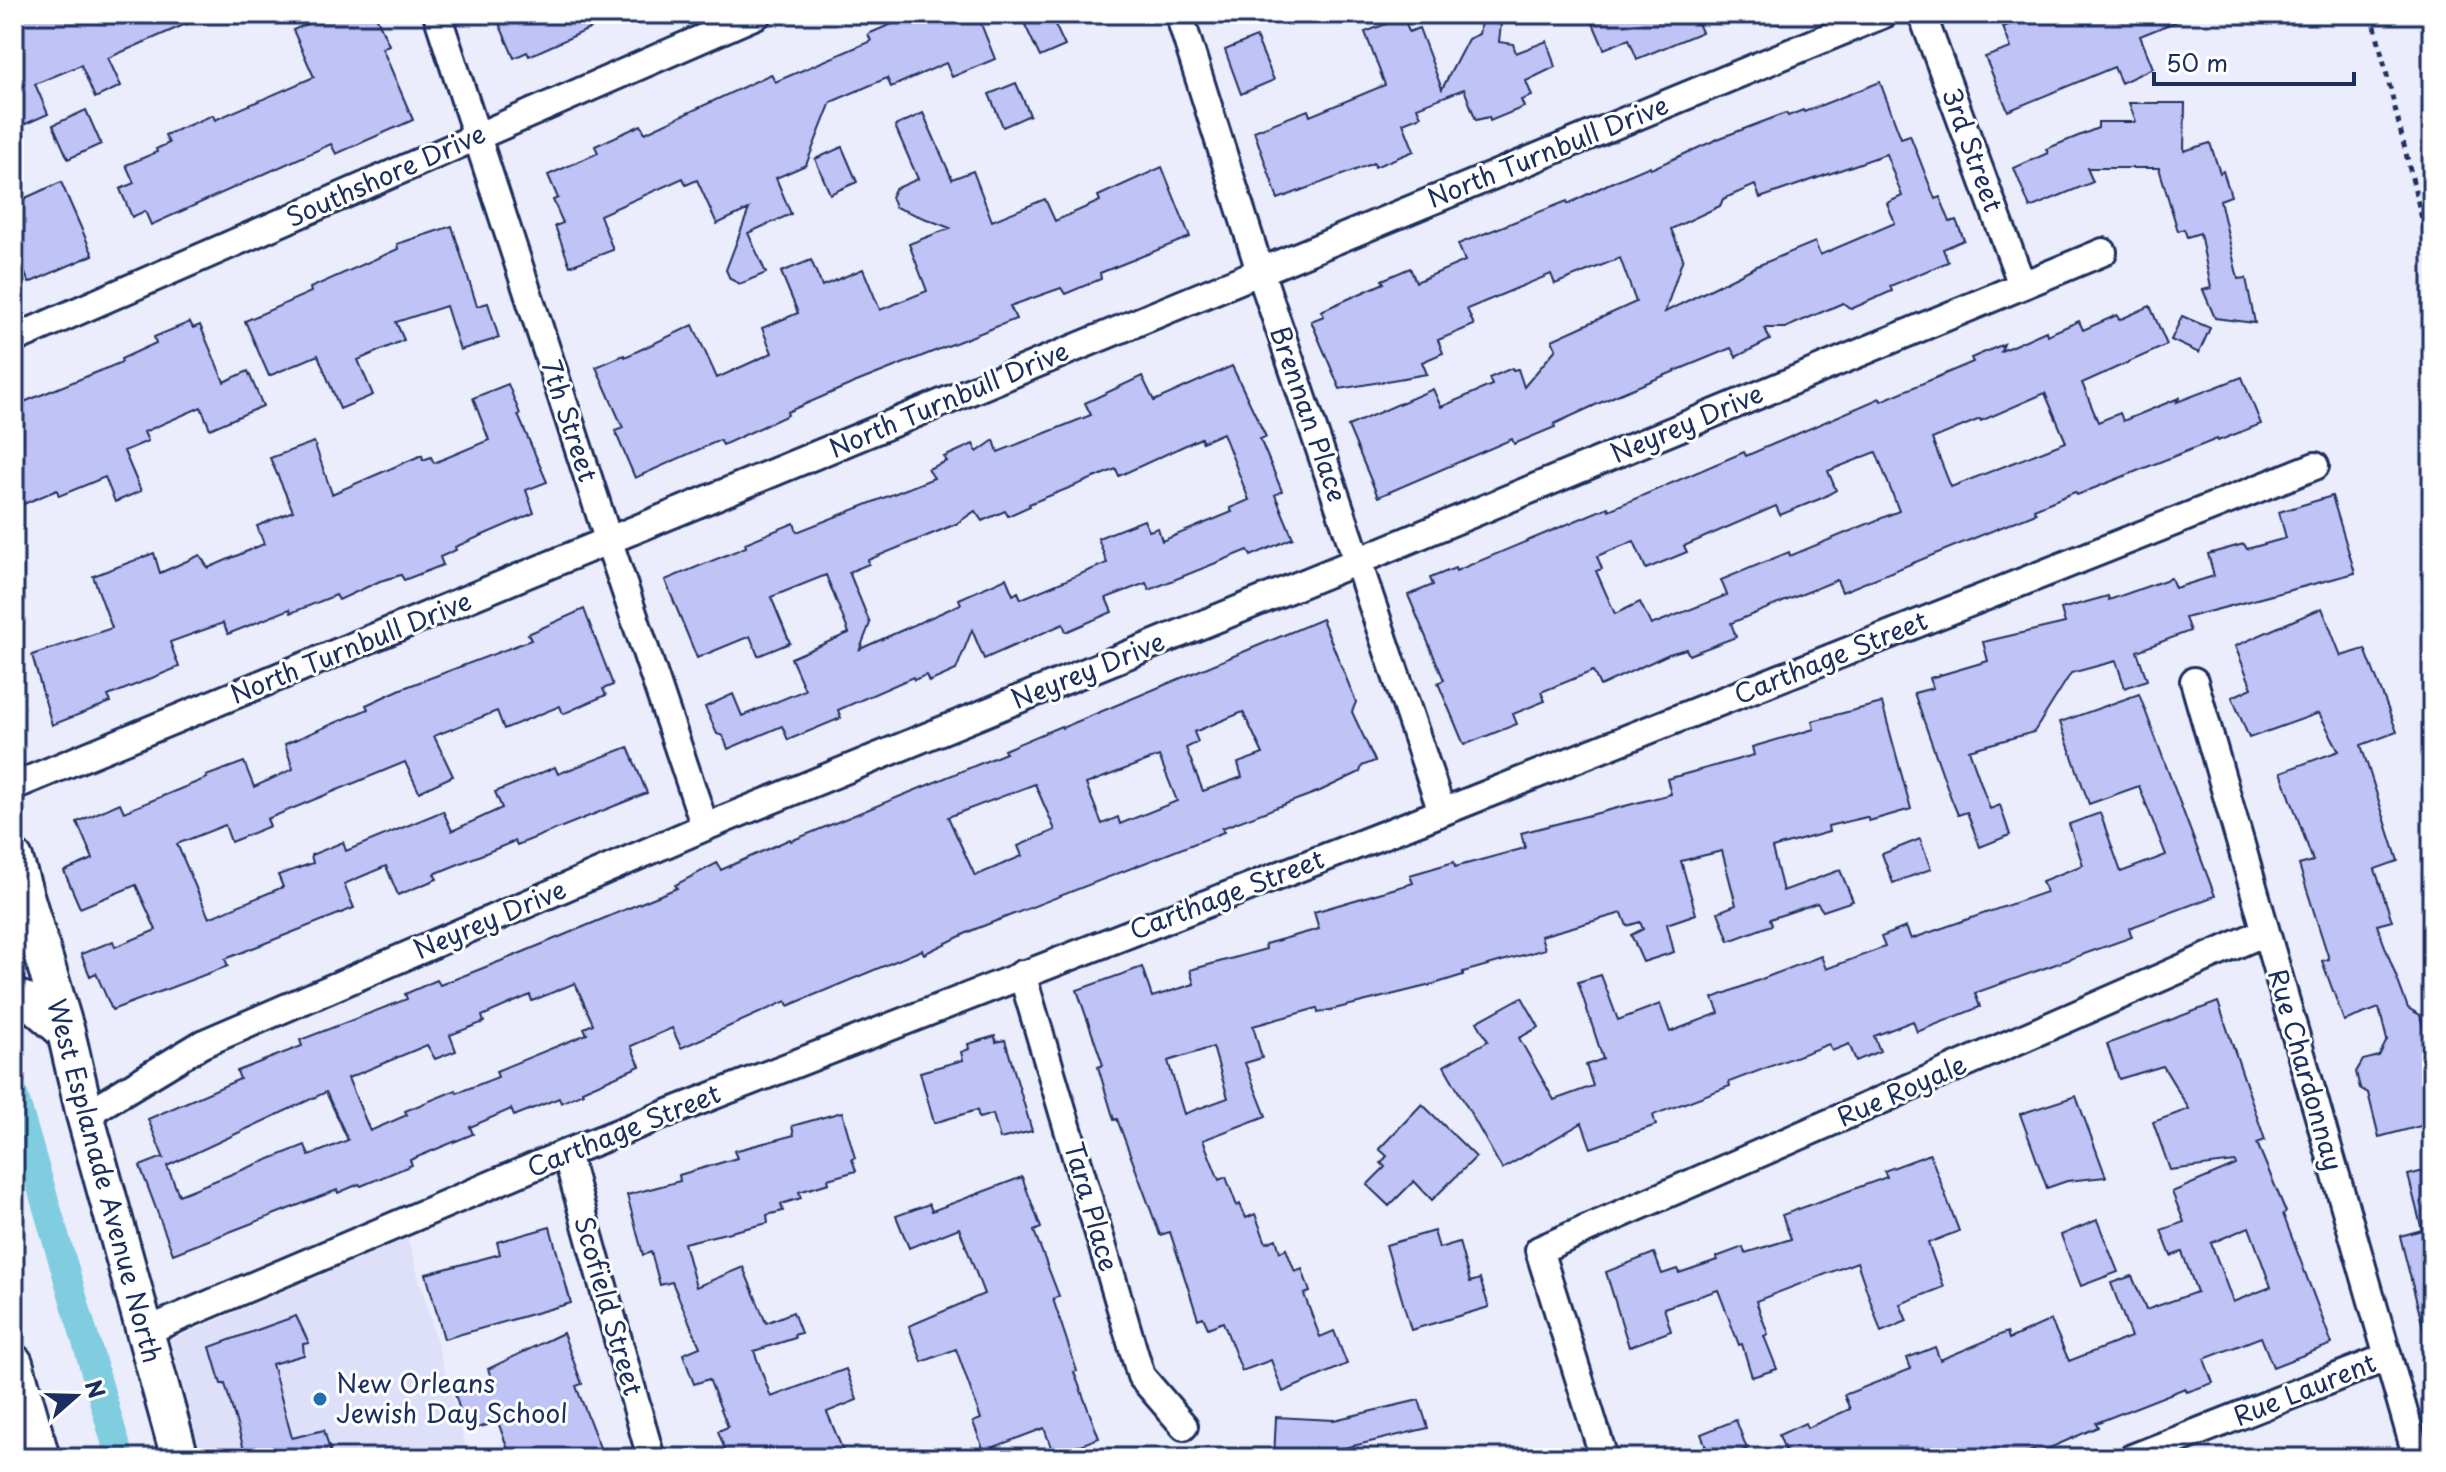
<svg xmlns="http://www.w3.org/2000/svg" width="2446" height="1472" font-family="'Playpen Sans',sans-serif">
<style>
.built{fill:#dee0fa}
.lines{fill:none;stroke-linecap:round;stroke-linejoin:round}
.canal{stroke:#81cde0;stroke-width:28}
.building{fill:#bfc3f5;stroke:#1b2f5e;stroke-width:2;fill-rule:evenodd}
.minor-casing{stroke:#1b2f5e;stroke-width:32}
.secondary-casing{stroke:#1b2f5e;stroke-width:42}
.path{stroke:#1b2f5e;stroke-width:5;stroke-dasharray:6 6;stroke-linecap:butt}
.minor{stroke:#fff;stroke-width:26}
.secondary{stroke:#fff;stroke-width:36}
.poi-dot{fill:#1f6fb2;stroke:#fff;stroke-width:3}
.labels{text-anchor:middle;stroke-width:6;stroke-linejoin:round;paint-order:stroke}
.street-label{font-size:26px;fill:#1b2f5e;stroke:#fff}
.poi-label{font-size:26px;fill:#1b2f5e;stroke:#fff;text-anchor:start}
</style>
<rect width="100%" height="100%" fill="#ecedfc"/>
<filter id="ink" filterUnits="userSpaceOnUse"><feTurbulence type="fractalNoise" baseFrequency=".0125" numOctaves="2"/><feDisplacementMap in="SourceGraphic" scale="16" xChannelSelector="R" yChannelSelector="G"/><feConvolveMatrix kernelMatrix="1 2 1 2 8 2 1 2 1" color-interpolation-filters="sRGB"/></filter>
<g filter="url(#ink)">
<path class="built" d="M408,1238L469,1458H202L171,1340Z"/>
<g class="lines">
<path class="canal" d="M14,1095L120,1458"/>
</g>
<path class="building" d="M14,14H209L108,58L121,86L95,98L81,65L35,84L48,114L21,126L14,111Z
M329,14H375L389,45L382,48L413,120L336,154L331,144L151,225L145,211L132,217L120,189L134,183L126,165L157,152L156,149L169,143L165,135L213,115L215,120L314,77L293,30Z
M495,14H623L529,56L527,52L514,58Z
M915,14H977L995,59L952,77L946,63L891,87L887,78L831,102L806,165L776,178L791,214L748,233L766,273L740,284L730,279L726,270L749,209L717,224L697,180L686,185L683,178L600,215L613,250L570,266L555,226L563,223L553,200L558,198L548,175L598,153L595,146L641,125L645,133L771,74L775,82L871,41L868,34Z
M1020,14H1050L1065,46L1040,57Z
M1589,14H1694L1702,32L1637,59L1629,39L1604,49Z
M2037,14H2192V15L2140,36L2153,68L2121,83L2114,67L2008,111L1985,57L2011,48L2003,27Z
M1404,17L1409,32L1419,28L1442,89L1468,39L1479,34L1481,22L1501,24L1499,42L1513,44L1516,53L1547,41L1555,67L1526,81L1532,96L1521,100L1524,107L1490,121L1489,117L1476,120L1464,89L1417,107L1421,116L1403,123L1414,151L1375,167L1374,163L1278,199L1254,131L1308,110L1310,116L1385,85L1365,32Z
M1256,37L1274,80L1241,94L1225,50Z
M1880,82L1901,138L1910,135L1935,199L1940,197L1950,222L1956,220L1964,240L1943,249L1948,262L1890,286L1892,291L1851,309L1843,303L1785,328H1765L1770,340L1736,357L1731,348L1617,395L1554,424L1555,427L1514,444L1512,439L1378,497L1348,426L1433,389L1441,407L1492,385L1489,378L1512,368L1513,370L1518,369L1524,387L1556,349L1552,340L1636,302L1620,258L1555,284L1551,274L1467,309L1474,325L1438,340L1443,353L1422,362L1427,374L1340,389L1311,321L1324,316L1321,311L1384,283L1382,280L1410,268L1416,282L1465,261L1458,244L1567,201L1568,204L1608,184L1650,166L1651,169L1720,138L1786,113L1788,116L1803,110L1804,112ZM1886,154L1902,196L1887,203L1895,223L1820,255L1815,242L1757,266L1665,312L1683,258L1671,229L1720,206L1723,199L1755,185L1760,198Z
M1016,83L1030,115L1003,127L989,94Z
M2129,103H2185L2184,151L2210,143L2220,173L2223,171L2231,196L2220,200L2238,279L2246,278L2255,323L2215,318L2203,290L2211,288L2200,233L2187,237L2184,229L2178,231L2159,168H2087L2093,182L2030,208L2014,168L2048,153L2046,149L2098,128V122H2136Z
M86,110L101,144L68,159L53,125Z
M923,113L952,179L973,171L992,221L1045,199L1055,221L1100,201L1098,196L1162,167L1190,237L1100,273L1101,279L1065,294L1061,288L1010,306L1016,319L854,383L787,412L788,415L723,445L720,440L635,478L615,431L623,428L596,367L624,355L625,357L693,325L717,378L772,353L762,328L798,313L781,272L811,260L822,286L863,269L880,310L927,291L909,244L950,228L895,207L891,197L895,189L918,179L895,126Z
M842,147L857,182L830,194L815,159Z
M61,182L93,255L29,283L14,248V203Z
M452,226L477,306L488,303L499,338L460,350L446,306L396,322L404,340L358,360L373,395L340,409L318,355L269,376L245,321L311,292L310,288L398,249L397,244Z
M2150,306L2167,345L2082,383L2098,422L2120,413L2123,421L2179,398L2177,402L2242,377L2261,424L2218,441L2217,439L2077,495L2075,492L2034,509L2036,513L1842,592L1837,580L1731,623L1736,637L1689,655L1686,649L1669,654L1600,686L1593,671L1541,692L1545,701L1513,714L1517,724L1464,745L1438,683L1444,680L1408,595L1433,585L1430,578L1455,568L1456,571L1608,507L1609,510L1744,452L1746,456L1880,398L1881,401L1973,362L1971,358L2004,344L2001,351L2046,331L2047,335L2079,321L2083,330L2117,315L2119,320ZM2045,393L2066,442L1951,487L1932,439L1980,419L1981,421ZM1876,452L1899,511L1790,556L1789,552L1721,580L1727,595L1651,625L1640,602L1615,614L1596,571L1602,569L1597,556L1634,541L1646,569L1687,552L1684,546L1776,506L1780,515L1822,498L1836,490L1828,471Z
M2182,316L2210,328L2199,353L2171,340Z
M190,322L193,328L200,325L224,382L248,371L263,406L210,429L201,407L144,432L148,441L124,451L141,491L115,502L105,477L59,496L57,490L14,508V406L122,362L121,359L156,343L154,337Z
M1232,366L1266,437L1260,439L1282,491L1275,495L1293,538L1251,556L1248,550L1149,590L1146,583L1106,598L1112,612L1066,632L1063,624L984,659L972,630L956,670L929,682L926,675L914,680L913,677L838,710L841,718L788,740L782,726L728,749L723,736L717,734L705,707L733,694L742,716L805,690L791,658L849,633L826,575L771,597L790,643L758,656L750,636L697,658L665,580L746,547L745,543L794,523L797,532L934,478L928,469L947,461L944,457L973,444L977,452L994,440L998,452L1091,415L1085,403L1142,376L1154,401ZM1223,433L1249,500L1230,508L1232,512L1162,541L1158,528L1149,531L1144,520L1098,538L1107,563L1021,599L1018,592L1013,595L1006,578L959,599L961,604L860,649L870,623L849,572L869,564L868,560L956,524L975,511L982,521L1005,511L1008,516L1030,506L1029,504L1116,469L1119,476L1201,438L1202,442Z
M508,384L520,414L518,415L547,482L526,490L534,513L455,547L456,550L440,557L443,565L404,580L401,575L380,581L339,600L336,595L291,613L290,609L228,634L223,623L170,642L179,667L108,696L111,702L52,725L32,655L112,628L93,576L154,553L160,573L200,555L208,568L264,544L257,526L293,511L270,458L314,442L332,494L422,455L423,460L431,457L434,463L489,440L473,398Z
M2332,496L2355,573L2185,618L2190,631L2137,651L2147,680L2125,688L2116,661L2071,673L2034,732L1969,750L1990,809L2000,805L2010,835L1980,847L1967,812L1958,815L1951,798L1914,693L1933,688L1930,678L1988,661L1983,642L2065,623L2061,609L2108,596L2109,600L2171,578L2175,588L2214,576L2208,554L2244,544L2247,549L2286,538L2279,512Z
M2322,608L2341,656L2365,649L2397,732L2361,745L2398,861L2375,869L2392,921L2377,925L2408,1008L2420,1015L2432,1065V1123L2379,1137L2368,1093L2360,1088L2356,1072L2363,1060L2379,1056L2387,1040L2379,1008L2344,1021L2322,961L2329,959L2299,865L2313,861L2281,772L2339,751L2319,713L2249,738L2232,697L2252,688L2235,646Z
M584,609L613,685L603,689L606,695L563,714L560,706L504,729L497,711L434,736L453,776L419,792L405,762L267,819L270,826L231,842L225,825L177,844L209,918L283,887L278,875L313,863L311,855L343,842L346,851L443,811L452,831L502,808L495,792L555,767L558,774L628,747L647,793L517,845L515,841L434,874L437,879L398,895L386,866L344,884L354,908L225,959L228,966L112,1010L96,973L90,976L81,954L113,941L115,947L156,930L136,885L80,908L64,871L93,859L77,822L120,803L124,812L207,778L206,776L244,762L254,787L293,769L285,744L368,709L366,705L401,689L531,640L528,634Z
M1322,619L1356,702L1352,712L1375,761L1362,766L1360,772L1320,791L1222,828L1224,832L973,930L924,954L922,950L788,1006L786,1001L681,1048L672,1028L631,1046L640,1066L582,1091L583,1093L561,1103L559,1098L514,1116L511,1109L470,1127L473,1134L410,1160L412,1165L361,1186L359,1184L338,1193L337,1190L173,1254L140,1166L163,1157L164,1159L148,1119L240,1079L237,1071L302,1046L300,1040L407,999L405,994L437,980L440,985L516,955L677,888L675,885L717,863L721,870L790,839L791,841L1006,753L1004,750L1061,726L1062,728ZM1243,712L1263,754L1238,763L1242,777L1203,791L1186,748L1198,742L1194,732ZM1159,756L1177,801L1120,824L1118,817L1102,824L1086,784ZM1035,784L1055,830L1018,846L1022,856L975,876L948,817ZM575,983L593,1024L584,1028L587,1034L496,1071L498,1077L457,1093L456,1090L405,1111L407,1115L370,1131L348,1078L427,1045L435,1059L456,1051L450,1035L484,1022L482,1016L530,995L532,1001ZM326,1092L348,1140L309,1156L305,1145L179,1195L167,1166Z
M2139,694L2215,896L2129,928L2132,937L1975,993L1980,1007L1917,1032L1913,1021L1874,1036L1880,1051L1856,1061L1849,1044L1832,1051L1829,1044L1729,1082L1730,1086L1653,1115L1656,1125L1591,1148L1582,1123L1502,1169L1444,1066L1488,1041L1477,1022L1522,997L1539,1027L1519,1038L1554,1100L1593,1086L1586,1065L1603,1059L1578,982L1601,975L1618,1020L1660,1004L1670,1032L1719,1013L1713,998L1821,956L1826,969L1885,947L1881,937L1906,927L1911,939L2046,892L2042,881L2083,865L2069,824L2100,813L2121,872L2166,855L2139,786L2089,804L2060,722Z
M1882,703L1911,809L1869,821L1867,817L1828,826L1829,832L1772,848L1783,891L1840,870L1853,901L1823,911L1817,903L1770,919L1772,925L1729,941L1718,912L1736,905L1722,851L1681,861L1696,914L1667,924L1674,952L1643,962L1631,935L1643,929L1640,922L1627,926L1622,913L1541,936L1545,949L1463,972V975L1431,985L1318,1013L1317,1008L1253,1026L1262,1058L1245,1063L1266,1116L1203,1140L1219,1180L1226,1177L1237,1206L1240,1204L1246,1218L1255,1214L1266,1243L1276,1239L1280,1252L1286,1249L1295,1272L1302,1269L1310,1292L1304,1294L1320,1337L1334,1331L1347,1364L1283,1392L1271,1360L1242,1371L1223,1322L1208,1328L1203,1317L1198,1319L1170,1232L1160,1235L1117,1119L1114,1120L1098,1067L1103,1065L1077,990L1142,967L1152,997L1194,984L1190,970L1266,949L1265,944L1319,929L1314,912L1413,883L1410,875L1454,862L1455,867L1525,848L1521,833L1671,794L1667,779L1754,755L1752,747L1814,729L1812,721ZM1213,1047L1228,1098L1184,1114L1168,1061Z
M1920,839L1931,869L1893,883L1882,854Z
M2218,1002L2265,1140L2257,1143L2286,1212L2283,1214L2332,1344L2273,1367L2261,1337L2204,1359L2213,1383L2187,1392L2185,1388L2096,1423L2098,1427L2036,1454L2034,1450L2012,1458H1788L1779,1435L1805,1423L1807,1428L1850,1409L1844,1395L1911,1369L1907,1358L1935,1347L1940,1360L2007,1332L2009,1339L2051,1320L2069,1361L2131,1337L2111,1283L2132,1276L2146,1310L2197,1292L2182,1252L2171,1256L2161,1230L2184,1222L2172,1192L2236,1165L2235,1162L2170,1170L2153,1122L2189,1109L2163,1066L2119,1079L2107,1044ZM2249,1227L2271,1287L2233,1302L2211,1243Z
M995,1036L996,1042L1005,1040L1032,1131L1000,1139L993,1114L979,1118L977,1110L934,1123L920,1072L963,1060L961,1052L969,1049L968,1044Z
M2076,1096L2106,1177L2067,1181L2047,1188L2020,1114Z
M1422,1104L1476,1157L1432,1200L1414,1181L1389,1206L1367,1185L1385,1167L1381,1163L1387,1156L1379,1149Z
M842,1112L855,1158L852,1159L856,1171L828,1179L829,1183L799,1192L801,1198L781,1204L783,1211L767,1215L768,1223L684,1243L696,1287L743,1267L766,1323L793,1312L801,1333L794,1335L795,1338L754,1351L771,1397L846,1369L857,1400L827,1412L846,1458H728L718,1431L728,1427L709,1379L694,1384L683,1354L700,1347L672,1282L660,1285L651,1252L643,1255L627,1195L680,1181L679,1175L737,1158L734,1151L794,1135L792,1126Z
M1930,1154L1959,1231L1928,1243L1944,1287L1900,1304L1907,1321L1881,1332L1857,1262L1756,1301L1768,1334L1764,1336L1777,1369L1752,1377L1742,1344L1739,1345L1718,1290L1664,1308L1671,1331L1629,1347L1606,1272L1654,1253L1662,1274L1677,1269L1679,1273L1717,1260L1716,1257L1743,1247L1745,1253L1791,1239L1782,1215L1887,1177L1884,1171Z
M2432,1169V1330L2424,1331L2400,1236L2422,1230L2408,1175Z
M1022,1177L1041,1228L1034,1231L1059,1296L1053,1299L1077,1371L1074,1372L1099,1438L1054,1455L1044,1428L984,1451L973,1422L981,1419L956,1349L922,1362L909,1326L984,1294L959,1228L909,1248L896,1216L929,1204L932,1211Z
M2097,1220L2118,1272L2081,1286L2061,1235Z
M550,1227L571,1303L444,1339L426,1274L500,1254L497,1242Z
M1434,1231L1439,1248L1459,1242L1470,1282L1480,1279L1489,1307L1411,1330L1386,1245Z
M296,1316L309,1343L303,1344L304,1355L272,1364L292,1438L324,1430L332,1458H243L244,1449L225,1384H221L210,1347Z
M563,1333L582,1384L576,1386L604,1458H511L498,1422L466,1431L455,1394L493,1382L488,1369Z
M1419,1400L1428,1428L1336,1450L1335,1458H1274L1276,1417L1334,1420Z
M1736,1420L1747,1449L1724,1458H1710L1701,1434Z"/>
<g class="lines">
<defs>
<path id="minor" d="M437,14L609,542L705,827
M1179,14L1260,271L1442,812
M1922,14L2022,285
M14,339L758,14
M2194,681L2417,1458
M14,786L1884,14
M1022,974L1141,1376L1184,1426
M85,1115L202,1044L705,827L1358,561L2103,252
M566,1153L651,1458
M144,1332L566,1153L1442,812L2315,466
M1604,1458L1539,1250L2265,932
M2132,1458L2388,1357"/>
<path id="secondary" d="M14,859L66,1032L85,1115L180,1458
M14,998L34,1004L66,1032
M14,1363L41,1458"/>
</defs>
<use href="#minor" class="minor-casing"/>
<use href="#secondary" class="secondary-casing"/>
<path class="path" d="M2372,14L2432,260"/>
<use href="#minor" class="minor"/>
<use href="#secondary" class="secondary"/>
</g>
</g>
<circle class="poi-dot" cx="320" cy="1399" r="8"/>
<g class="labels">
<g class="street-label">
<text transform="translate(1972 150) rotate(70)" y="9">3rd Street</text>
<text transform="translate(1548 152) rotate(-22)" y="9">North Turnbull Drive</text>
<text transform="translate(386 176) rotate(-24)" y="9">Southshore Drive</text>
<text transform="translate(949 400) rotate(-23)" y="9">North Turnbull Drive</text>
<text transform="translate(1308 414) rotate(71)" y="9">Brennan Place</text>
<text transform="translate(569 421) rotate(72)" y="9">7th Street</text>
<text transform="translate(1687 424) rotate(-23)" y="9">Neyrey Drive</text>
<text transform="translate(351 648) rotate(-22)" y="9">North Turnbull Drive</text>
<text transform="translate(1831 658) rotate(-22)" y="9">Carthage Street</text>
<text transform="translate(1088 671) rotate(-22)" y="9">Neyrey Drive</text>
<text transform="translate(1227 895) rotate(-21)" y="9">Carthage Street</text>
<text transform="translate(490 920) rotate(-23)" y="9">Neyrey Drive</text>
<text transform="translate(2305 1070) rotate(74)" y="9">Rue Chardonnay</text>
<text transform="translate(1902 1091) rotate(-24)" y="9">Rue Royale</text>
<text transform="translate(624 1131) rotate(-22)" y="9">Carthage Street</text>
<text transform="translate(104 1181) rotate(75)" y="9">West Esplanade Avenue North</text>
<text transform="translate(1091 1207) rotate(74)" y="9">Tara Place</text>
<text transform="translate(608 1306) rotate(74)" y="9">Scofield Street</text>
<text transform="translate(2305 1390) rotate(-22)" y="9">Rue Laurent</text>
</g>
<g class="poi-label">
<text x="336" y="1393">New Orleans<tspan x="336" dy="30">Jewish Day School</tspan></text>
</g>
</g>
<rect width="2446" height="1472" fill="none" stroke="#fff" stroke-width="48"/>
<rect x="24" y="24" width="2398" height="1424" fill="none" stroke="#1b2f5e" stroke-width="3" filter="url(#ink)"/>
<g transform="translate(76 1396) rotate(70)" stroke="#ffffff" stroke-width="6" paint-order="stroke">
<path d="M0-6L14 30L0 20L-14 30Z" fill="#1b2f5e"/>
<text y="-12" font-size="22" font-weight="bold" text-anchor="middle" fill="#1b2f5e">N</text>
</g>
<path d="M2154 72v12h200v-12" fill="none" stroke="#1b2f5e" stroke-width="4"/>
<text x="2166" y="72" font-size="24" fill="#1b2f5e" stroke="#ffffff" stroke-width="6" paint-order="stroke">50 m</text>
</svg>
